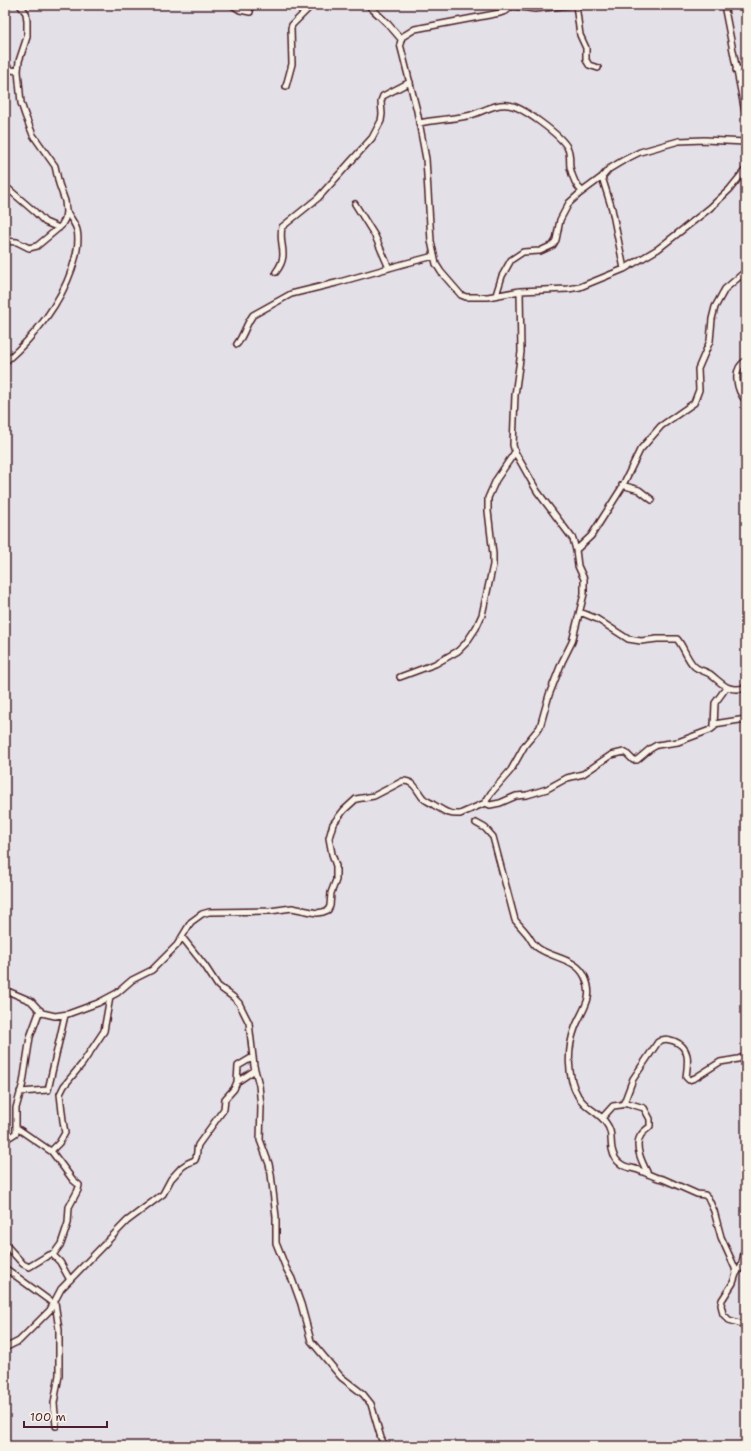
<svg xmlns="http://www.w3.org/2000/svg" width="751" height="1451" font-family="'Shantell Sans',sans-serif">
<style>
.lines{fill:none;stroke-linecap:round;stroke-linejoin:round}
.minor-casing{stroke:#4a1f2b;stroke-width:8}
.minor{stroke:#f7f3e8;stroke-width:5}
</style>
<rect width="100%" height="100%" fill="#e4e0e7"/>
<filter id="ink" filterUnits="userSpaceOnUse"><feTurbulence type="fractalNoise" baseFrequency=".025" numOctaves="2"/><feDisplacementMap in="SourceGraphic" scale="8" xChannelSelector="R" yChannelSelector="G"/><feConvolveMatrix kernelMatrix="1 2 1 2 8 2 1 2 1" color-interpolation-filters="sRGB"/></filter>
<g filter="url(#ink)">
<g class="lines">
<defs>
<path id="minor" d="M232,5L240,10L250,12
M368,5L388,24L401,39
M513,5L506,11L500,13L415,29L402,37L400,44L417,111L426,159L431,241L436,264L441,272L461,295L466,297H488L520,291L568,289L580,287L624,269L658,249L710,208L729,190L746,169
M576,5L580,35L586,48V60L589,65L598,68
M724,5L746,117
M513,6L535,9L571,5
M5,65L11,70L18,71
M736,70L746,68
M286,86L292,64L291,28L292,25L312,5
M419,123C435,120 452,119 467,116C481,113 494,103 508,105C522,106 560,135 567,147C571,154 569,160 570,167C572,176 576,186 582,191
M602,177L612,209L624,269
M5,186L35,212L45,222L59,228
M355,204L375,236L389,268
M5,241L17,242L29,248L37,246L61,226L65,219L66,211L65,201L59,184L55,166L33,135L25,115L21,103L18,71L19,61L27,37V21L26,13L20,5
M276,272C290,253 278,246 282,227L318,198L372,138L381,121L382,114L381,101L383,96L410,82
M496,295L502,276L511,260L523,252L540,251L553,245L556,240L560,220L569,203L579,194L602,177L609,169L624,160L640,152L679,141L704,140L746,142
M237,344C244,335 246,324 253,315L291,294L336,283L403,264L434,256
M746,361C731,369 737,391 746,401
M5,362C35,336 59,306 72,269C76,257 80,243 77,230C75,223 70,217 66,211
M622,485L639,490L652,500
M576,550L591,536L600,522L621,489L640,450L661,426L694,403L699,390L698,369L710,341L712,319L715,307L725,289L746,271
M580,612L597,619L628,639L641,641L657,639H677C684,647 686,658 694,666C698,670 705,671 710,674C724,685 727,692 746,688
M400,677L435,664L458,651L466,643L476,628L482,615L493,565V554L488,511V498L496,480L515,452
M714,724L746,719
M485,803L490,805L500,803L516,796L527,795L547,789L567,778L583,774L611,755L624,752L627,754L633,760H637L650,749L657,745L678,742L710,730L714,727L715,703L726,688
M476,823L485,828L493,837L515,920C519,925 523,929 527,934C531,939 532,944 538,948C554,959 576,958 585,977C595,999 582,1009 575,1028C567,1049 567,1077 578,1096C586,1109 599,1112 606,1123C613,1132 610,1139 612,1149C613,1154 616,1161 621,1164C626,1168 635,1168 641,1171C646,1173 652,1176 658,1178L663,1179L697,1194L705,1195L708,1198L714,1211L721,1237L735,1268L736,1274L733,1283L722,1300L721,1305L723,1314L729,1320L746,1325
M182,937L205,966L218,986L233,997L239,1003L249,1023L254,1066L259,1085L261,1107L260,1140L269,1164L271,1174L276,1217V1243L286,1268L292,1279L301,1304L311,1341L341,1377L363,1394L371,1404L381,1438L385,1446
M5,990L31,1001L42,1013L55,1016L68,1014L98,1003L117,993L132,980L152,970L177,945L191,922L202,914L209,912L270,911L292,908L317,913L323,912L328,910L330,906L331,893L336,880V866L332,854L329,838L333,824L344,810L356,799L374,796L403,781C415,781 416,790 423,798C426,801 430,802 434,805C443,810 448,815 460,814L485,803L491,793L511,770L525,745L540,727L549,695L562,662L572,642L584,594V579L578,566L576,550L573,539L537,491L515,452L513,445L515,395L521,352L520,291
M237,1082L255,1070
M20,1092L48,1090L65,1015
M624,1102L644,1108L650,1119V1126C647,1130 643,1131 641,1135C633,1146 643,1164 648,1174
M603,1117L613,1106L621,1105L624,1103L633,1079L658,1042C664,1038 668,1039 674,1041C691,1048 688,1062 686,1077L689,1080L695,1078L720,1062L738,1059L746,1056
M17,1128L52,1152L73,1180L79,1185L78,1190L69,1207L68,1223L61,1244L53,1255
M5,1140L16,1133V1108L23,1083L30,1037L40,1010
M51,1151L59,1143L65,1133L63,1121L60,1094L64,1086L82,1064L104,1031L110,997
M5,1244L23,1264L29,1267L47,1256L52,1254L60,1262L70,1280
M5,1268L54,1304
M736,1274L741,1267L746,1245
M55,1302L59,1330V1375L54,1403L56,1426
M5,1348L19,1341L50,1310L61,1289L127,1221L163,1194L171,1179L182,1167L188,1163L195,1160C198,1155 196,1150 198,1145L224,1109L225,1099L234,1089L237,1082L238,1066L253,1057"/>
</defs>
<use href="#minor" class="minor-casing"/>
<use href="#minor" class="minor"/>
</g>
</g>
<rect width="751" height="1451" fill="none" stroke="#f7f3e8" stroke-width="20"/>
<rect x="10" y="10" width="731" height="1431" fill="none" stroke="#4a1f2b" stroke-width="1.5" filter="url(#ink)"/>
<path d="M24 1421v6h83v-6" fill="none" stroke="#4a1f2b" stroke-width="2"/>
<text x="30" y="1421" font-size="12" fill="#4a1f2b" stroke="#f7f3e8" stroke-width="3" paint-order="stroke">100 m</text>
</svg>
